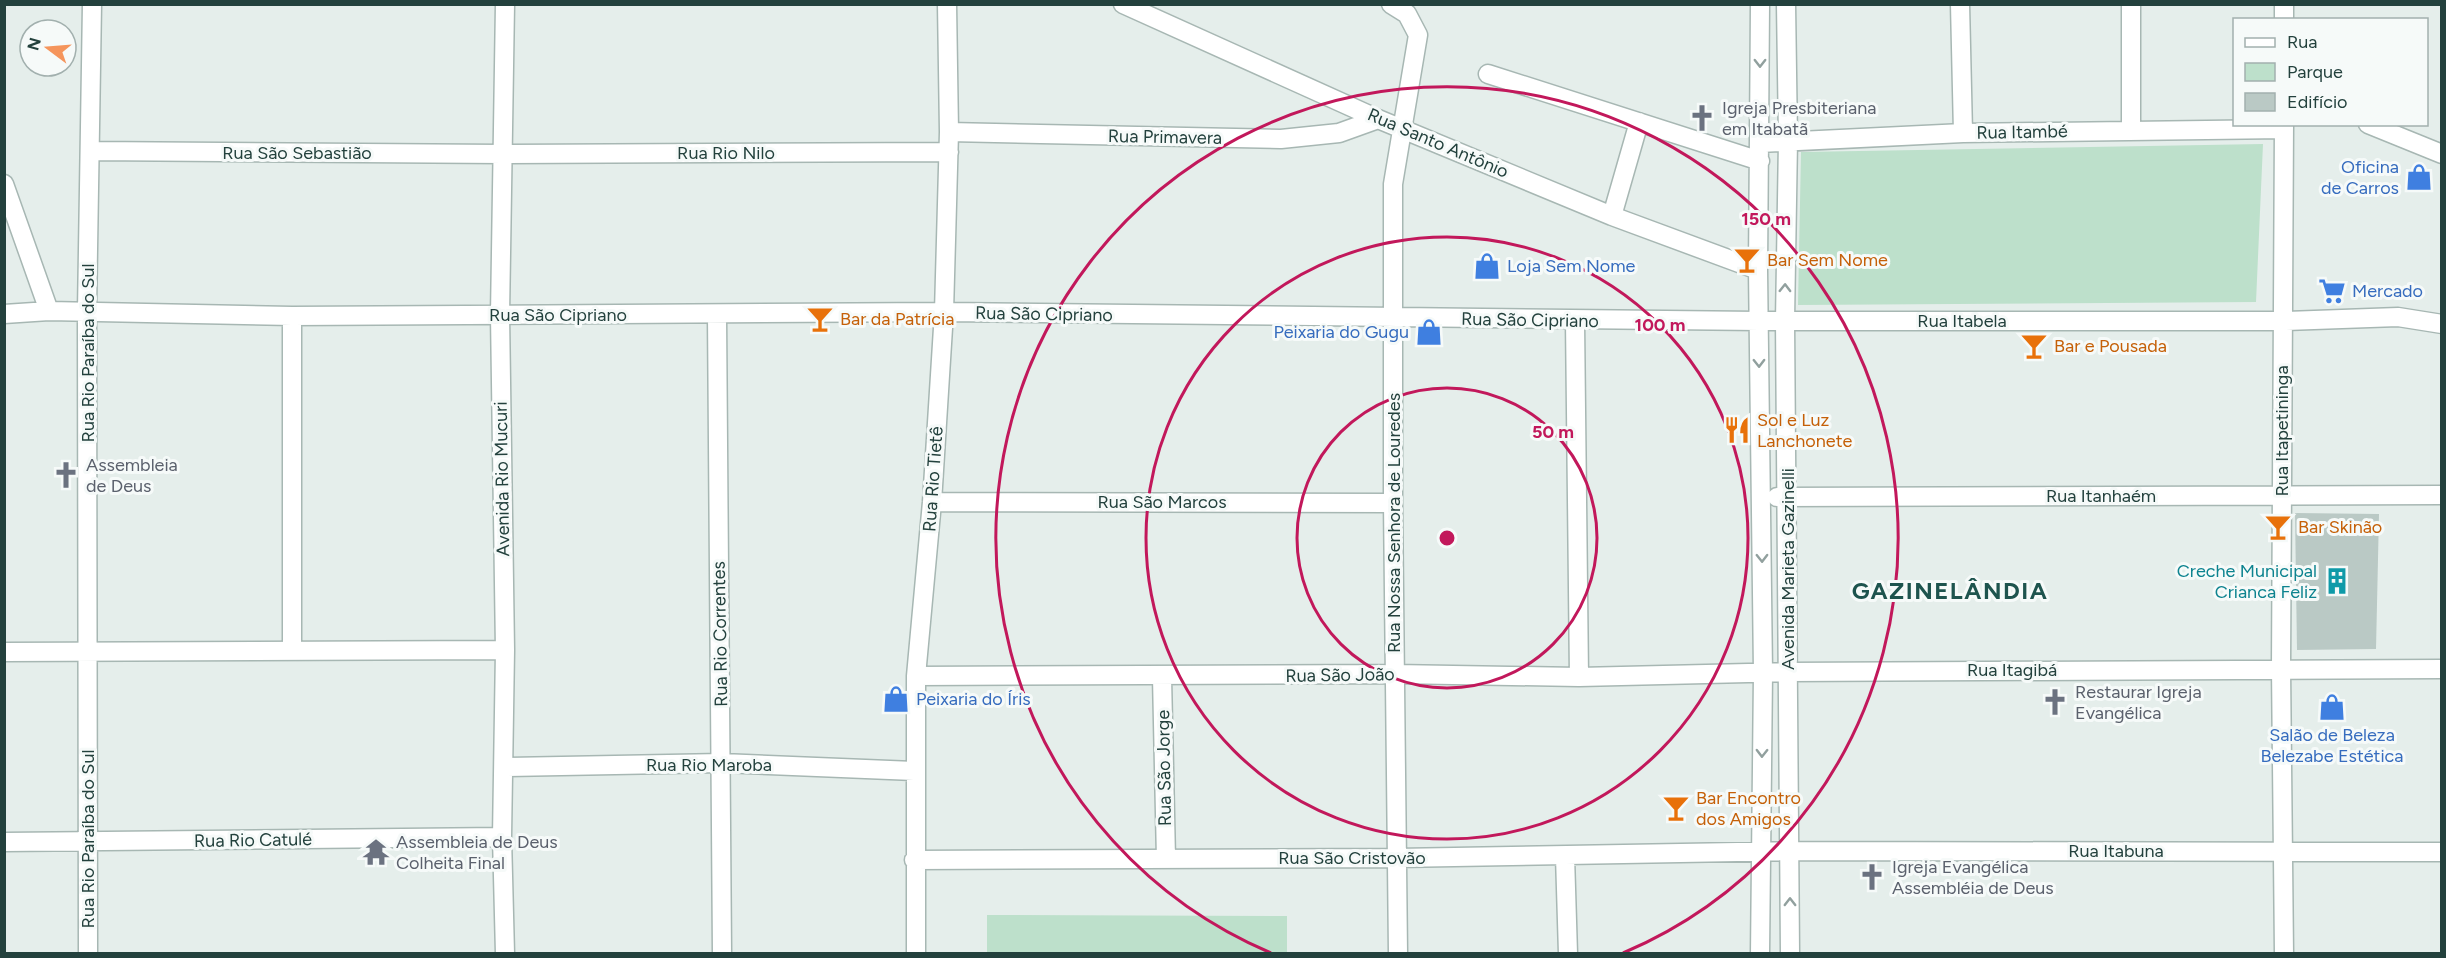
<svg xmlns="http://www.w3.org/2000/svg" width="2446" height="958" font-family="Figtree,sans-serif">
<style>
.green{fill:#bde0cb}
.building{fill:#bac9c5}
.lines{fill:none;stroke-linecap:round;stroke-linejoin:round}
.street-casing{stroke:#a7b7b3;stroke-width:21}
.street{stroke:#fff;stroke-width:18}
.oneway{stroke:#91a09e}
.ring{fill:none;stroke:#c2185b;stroke-width:3}
.labels{text-anchor:middle;stroke-width:6;stroke-linejoin:round;paint-order:stroke}
.worship-label{font-size:18px;fill:#5b616d;stroke:#f6faf9;text-anchor:start}
.street-label{font-size:18px;fill:#23413d;stroke:#f6faf9}
.shop-label{font-size:18px;fill:#366cbe;stroke:#f6faf9;text-anchor:start}
.food-label{font-size:18px;fill:#c56008;stroke:#f6faf9;text-anchor:start}
.culture-label{font-size:18px;fill:#0d838f;stroke:#f6faf9;text-anchor:end}
.district-label{font-size:24px;font-weight:bold;letter-spacing:1.5px;fill:#1e544e;stroke:#f6faf9}
.centre{fill:#c2185b;stroke:#f6faf9;stroke-width:3}
.ring-label{font-size:18px;text-anchor:middle;font-weight:bold;fill:#c2185b;stroke:#f6faf9;stroke-width:6;stroke-linejoin:round;paint-order:stroke}
</style>
<rect width="100%" height="100%" fill="#e5eeeb"/>
<path class="green" d="M2263,144L2256,302L1798,305L1801,152Z
M987,915L1287,916V953H987Z"/>
<path class="building" d="M2295,513L2379,514L2376,649L2297,650Z"/>
<g class="lines">
<defs>
<path id="street" d="M1123,4L1378,119L1612,216L1758,270
M1391,4L1407,14L1418,35L1393,184V503L1398,954
M1760,4L1758,270L1763,673L1760,954
M1786,4L1788,140L1785,321L1790,954
M1960,4L1963,133
M2284,20V4
M1488,74L1760,161
M2284,124L2281,668L2284,954
M2368,124L2442,154
M2131,131V4
M949,132L1281,139L1339,133L1378,119
M1760,143L1963,133L2284,129
M92,151L503,154L949,152
M4,184L49,311
M1612,216L1639,122
M4,314L49,311L292,316L944,312L1759,321H2283L2398,317L2442,324
M717,315L722,954
M1575,321L1579,677
M1777,497L2442,495
M932,502L1393,503
M292,651V316
M4,652L505,650
M916,676L1395,674L1579,677L1788,672L2442,669
M1162,677L1166,859
M504,767L722,763L914,771
M4,842L502,837
M1565,856L1568,954
M914,860L1397,858L1790,851L2442,852
M88,954L87,311L92,4
M505,954L502,837L505,650L500,315L505,4
M916,954V676L932,502L944,312L949,132L947,4"/>
</defs>
<use href="#street" class="street-casing"/>
<use href="#street" class="street"/>
</g>
<defs><path id="oneway-chevron" d="M-2-3.5L2.5 0L-2 3.5" fill="none" stroke-width="1.6" stroke-linecap="round" stroke-linejoin="round" transform="scale(1.5)"/></defs>
<g class="oneway">
<use href="#oneway-chevron" transform="translate(1760 63) rotate(90)"/>
<use href="#oneway-chevron" transform="translate(1785 288) rotate(-89)"/>
<use href="#oneway-chevron" transform="translate(1759 363) rotate(89)"/>
<use href="#oneway-chevron" transform="translate(1762 558) rotate(89)"/>
<use href="#oneway-chevron" transform="translate(1762 753) rotate(91)"/>
<use href="#oneway-chevron" transform="translate(1790 902) rotate(-90)"/>
</g>
<g class="ring">
<circle cx="1447" cy="538" r="150"/>
<circle cx="1447" cy="538" r="301"/>
<path d="M1271 953A451 451 0 1 1 1623 953"/>
</g>
<defs>
<symbol id="church-bare" viewBox="-9 -9 18 18"><path d="M-1.2-6h2.4v3.5h3.3v2.4h-3.3V6h-2.4V-.1h-3.3v-2.4h3.3Z" fill="#6b7280" stroke="#f6faf9" stroke-width="2.5" paint-order="stroke"/></symbol>
<symbol id="shop-bare" viewBox="-9 -9 18 18"><path d="M-5-2.5h2.3a2.7 3.5 0 0 1 5.4 0H5L5.5 6h-11ZM-1.5-2.5h3a1.5 2.3 0 0 0-3 0Z" fill="#3f7fe0" stroke="#f6faf9" stroke-width="2.5" paint-order="stroke"/></symbol>
<symbol id="bar-bare" viewBox="-9 -9 18 18"><path d="M-6-5H6L.8 .8V4.5H3.5V6h-7V4.5H-.8V.8Z" fill="#e8710a" stroke="#f6faf9" stroke-width="2.5" paint-order="stroke"/></symbol>
<symbol id="supermarket-bare" viewBox="-9 -9 18 18"><path d="M-6-5.5h2.5l.6 2H6L4.5 2H-2.5L-4.4-4H-6ZM-1.5 3.2a1.3 1.3 0 1 0 .1 0ZM3 3.2a1.3 1.3 0 1 0 .1 0Z" fill="#3f7fe0" stroke="#f6faf9" stroke-width="2.5" paint-order="stroke"/></symbol>
<symbol id="restaurant-bare" viewBox="-9 -9 18 18"><path d="M-5-6h1v4h1v-4h1v4h1v-4h1v5L-1.5 .5V6h-2V.5L-5-1ZM5-6V6H3V1.5H1.5Q1.5-4 5-6Z" fill="#e8710a" stroke="#f6faf9" stroke-width="2.5" paint-order="stroke"/></symbol>
<symbol id="building-bare" viewBox="-9 -9 18 18"><path d="M-4-6H4V6H1V3H-1V6H-4ZM-2.5-4.3h1.7v1.8h-1.7ZM.8-4.3h1.7v1.8H.8ZM-2.5-1h1.7V.8h-1.7ZM.8-1h1.7V.8H.8Z" fill="#0f9aa8" stroke="#f6faf9" stroke-width="2.5" paint-order="stroke"/></symbol>
<symbol id="temple-bare" viewBox="-9 -9 18 18"><path d="M0-6L5-2H3V0L6.5 2.5H4V6H1.5V3h-3V6H-4V2.5H-6.5L-3 0V-2H-5Z" fill="#6b7280" stroke="#f6faf9" stroke-width="2.5" paint-order="stroke"/></symbol>
</defs>
<g fill-rule="evenodd">
<use href="#church-bare" x="1683" y="99" width="38" height="38"/>
<use href="#shop-bare" x="2400" y="158" width="38" height="38"/>
<use href="#bar-bare" x="1728" y="241" width="38" height="38"/>
<use href="#shop-bare" x="1468" y="247" width="38" height="38"/>
<use href="#supermarket-bare" x="2313" y="272" width="38" height="38"/>
<use href="#bar-bare" x="801" y="300" width="38" height="38"/>
<use href="#shop-bare" x="1410" y="313" width="38" height="38"/>
<use href="#bar-bare" x="2015" y="327" width="38" height="38"/>
<use href="#restaurant-bare" x="1718" y="411" width="38" height="38"/>
<use href="#church-bare" x="47" y="456" width="38" height="38"/>
<use href="#bar-bare" x="2259" y="508" width="38" height="38"/>
<use href="#building-bare" x="2318" y="562" width="38" height="38"/>
<use href="#shop-bare" x="877" y="680" width="38" height="38"/>
<use href="#church-bare" x="2036" y="683" width="38" height="38"/>
<use href="#shop-bare" x="2313" y="688" width="38" height="38"/>
<use href="#bar-bare" x="1657" y="789" width="38" height="38"/>
<use href="#temple-bare" x="357" y="833" width="38" height="38"/>
<use href="#church-bare" x="1853" y="858" width="38" height="38"/>
</g>
<g class="labels">
<g class="worship-label">
<text x="1722" y="114">Igreja Presbiteriana<tspan x="1722" dy="21">em Itabatã</tspan></text>
<text x="86" y="471">Assembleia<tspan x="86" dy="21">de Deus</tspan></text>
<text x="2075" y="698">Restaurar Igreja<tspan x="2075" dy="21">Evangélica</tspan></text>
<text x="396" y="848">Assembleia de Deus<tspan x="396" dy="21">Colheita Final</tspan></text>
<text x="1892" y="873">Igreja Evangélica<tspan x="1892" dy="21">Assembléia de Deus</tspan></text>
</g>
<g class="street-label">
<text transform="translate(2022 132) rotate(-1)" y="6">Rua Itambé</text>
<text transform="translate(1165 137) rotate(1)" y="6">Rua Primavera</text>
<text transform="translate(1438 143) rotate(23)" y="6">Rua Santo Antônio</text>
<text x="297" y="159">Rua São Sebastião</text>
<text x="726" y="159">Rua Rio Nilo</text>
<text transform="translate(1044 314) rotate(1)" y="6">Rua São Cipriano</text>
<text x="558" y="321">Rua São Cipriano</text>
<text transform="translate(1530 320) rotate(1)" y="6">Rua São Cipriano</text>
<text x="1962" y="327">Rua Itabela</text>
<text transform="translate(88 353) rotate(-90)" y="6">Rua Rio Paraíba do Sul</text>
<text transform="translate(2282 431) rotate(-90)" y="6">Rua Itapetininga</text>
<text transform="translate(502 479) rotate(-91)" y="6">Avenida Rio Mucuri</text>
<text transform="translate(933 479) rotate(-86)" y="6">Rua Rio Tietê</text>
<text x="2101" y="502">Rua Itanhaém</text>
<text x="1162" y="508">Rua São Marcos</text>
<text transform="translate(1394 523) rotate(-90)" y="6">Rua Nossa Senhora de Louredes</text>
<text transform="translate(1788 569) rotate(-90)" y="6">Avenida Marieta Gazinelli</text>
<text transform="translate(720 634) rotate(-91)" y="6">Rua Rio Correntes</text>
<text x="2012" y="676">Rua Itagibá</text>
<text transform="translate(1340 675) rotate(-1)" y="6">Rua São João</text>
<text x="709" y="771">Rua Rio Maroba</text>
<text transform="translate(1164 768) rotate(-91)" y="6">Rua São Jorge</text>
<text transform="translate(88 839) rotate(-90)" y="6">Rua Rio Paraíba do Sul</text>
<text transform="translate(253 840) rotate(-1)" y="6">Rua Rio Catulé</text>
<text x="2116" y="857">Rua Itabuna</text>
<text x="1352" y="864">Rua São Cristovão</text>
</g>
<g class="shop-label">
<text x="2399" y="173" text-anchor="end">Oficina<tspan x="2399" dy="21">de Carros</tspan></text>
<text x="1507" y="272">Loja Sem Nome</text>
<text x="2352" y="297">Mercado</text>
<text x="1409" y="338" text-anchor="end">Peixaria do Gugu</text>
<text x="916" y="705">Peixaria do Íris</text>
<text x="2332" y="741" text-anchor="middle">Salão de Beleza<tspan x="2332" dy="21">Belezabe Estética</tspan></text>
</g>
<g class="food-label">
<text x="1767" y="266">Bar Sem Nome</text>
<text x="840" y="325">Bar da Patrícia</text>
<text x="2054" y="352">Bar e Pousada</text>
<text x="1757" y="426">Sol e Luz<tspan x="1757" dy="21">Lanchonete</tspan></text>
<text x="2298" y="533">Bar Skinão</text>
<text x="1696" y="804">Bar Encontro<tspan x="1696" dy="21">dos Amigos</tspan></text>
</g>
<g class="culture-label">
<text x="2317" y="577">Creche Municipal<tspan x="2317" dy="21">Crianca Feliz</tspan></text>
</g>
<g class="district-label">
<text x="1950" y="599">GAZINELÂNDIA</text>
</g>
</g>
<circle cx="1447" cy="538" r="9" class="centre"/>
<g class="ring-label">
<text x="1766" y="225">150 m</text>
<text x="1660" y="331">100 m</text>
<text x="1553" y="438">50 m</text>
</g>
<rect width="2446" height="958" fill="none" stroke="#23413d" stroke-width="12"/>
<rect x="2233" y="18" width="195" height="108" fill="#f6faf9" stroke="#a2b0ae" stroke-width="1.5"/>
<rect x="2245" y="38" width="30" height="9" fill="#ffffff" stroke="#a2b0ae" stroke-width="1.5"/>
<text x="2287" y="48" font-size="18" fill="#23413d">Rua</text>
<rect x="2245" y="63" width="30" height="18" fill="#bde0cb" stroke="#a2b0ae" stroke-width="1.5"/>
<text x="2287" y="78" font-size="18" fill="#23413d">Parque</text>
<rect x="2245" y="93" width="30" height="18" fill="#bac9c5" stroke="#a2b0ae" stroke-width="1.5"/>
<text x="2287" y="108" font-size="18" fill="#23413d">Edifício</text>
<g transform="translate(48 48) rotate(286)"><circle r="28" fill="#f6faf9" stroke="#a2b0ae" stroke-width="1.5"/>
<path d="M0-4.5L10 22L0 15L-10 22Z" fill="#f5955c"/>
<text y="-9" font-size="16" font-weight="bold" text-anchor="middle" fill="#23413d">N</text>
</g>
</svg>
